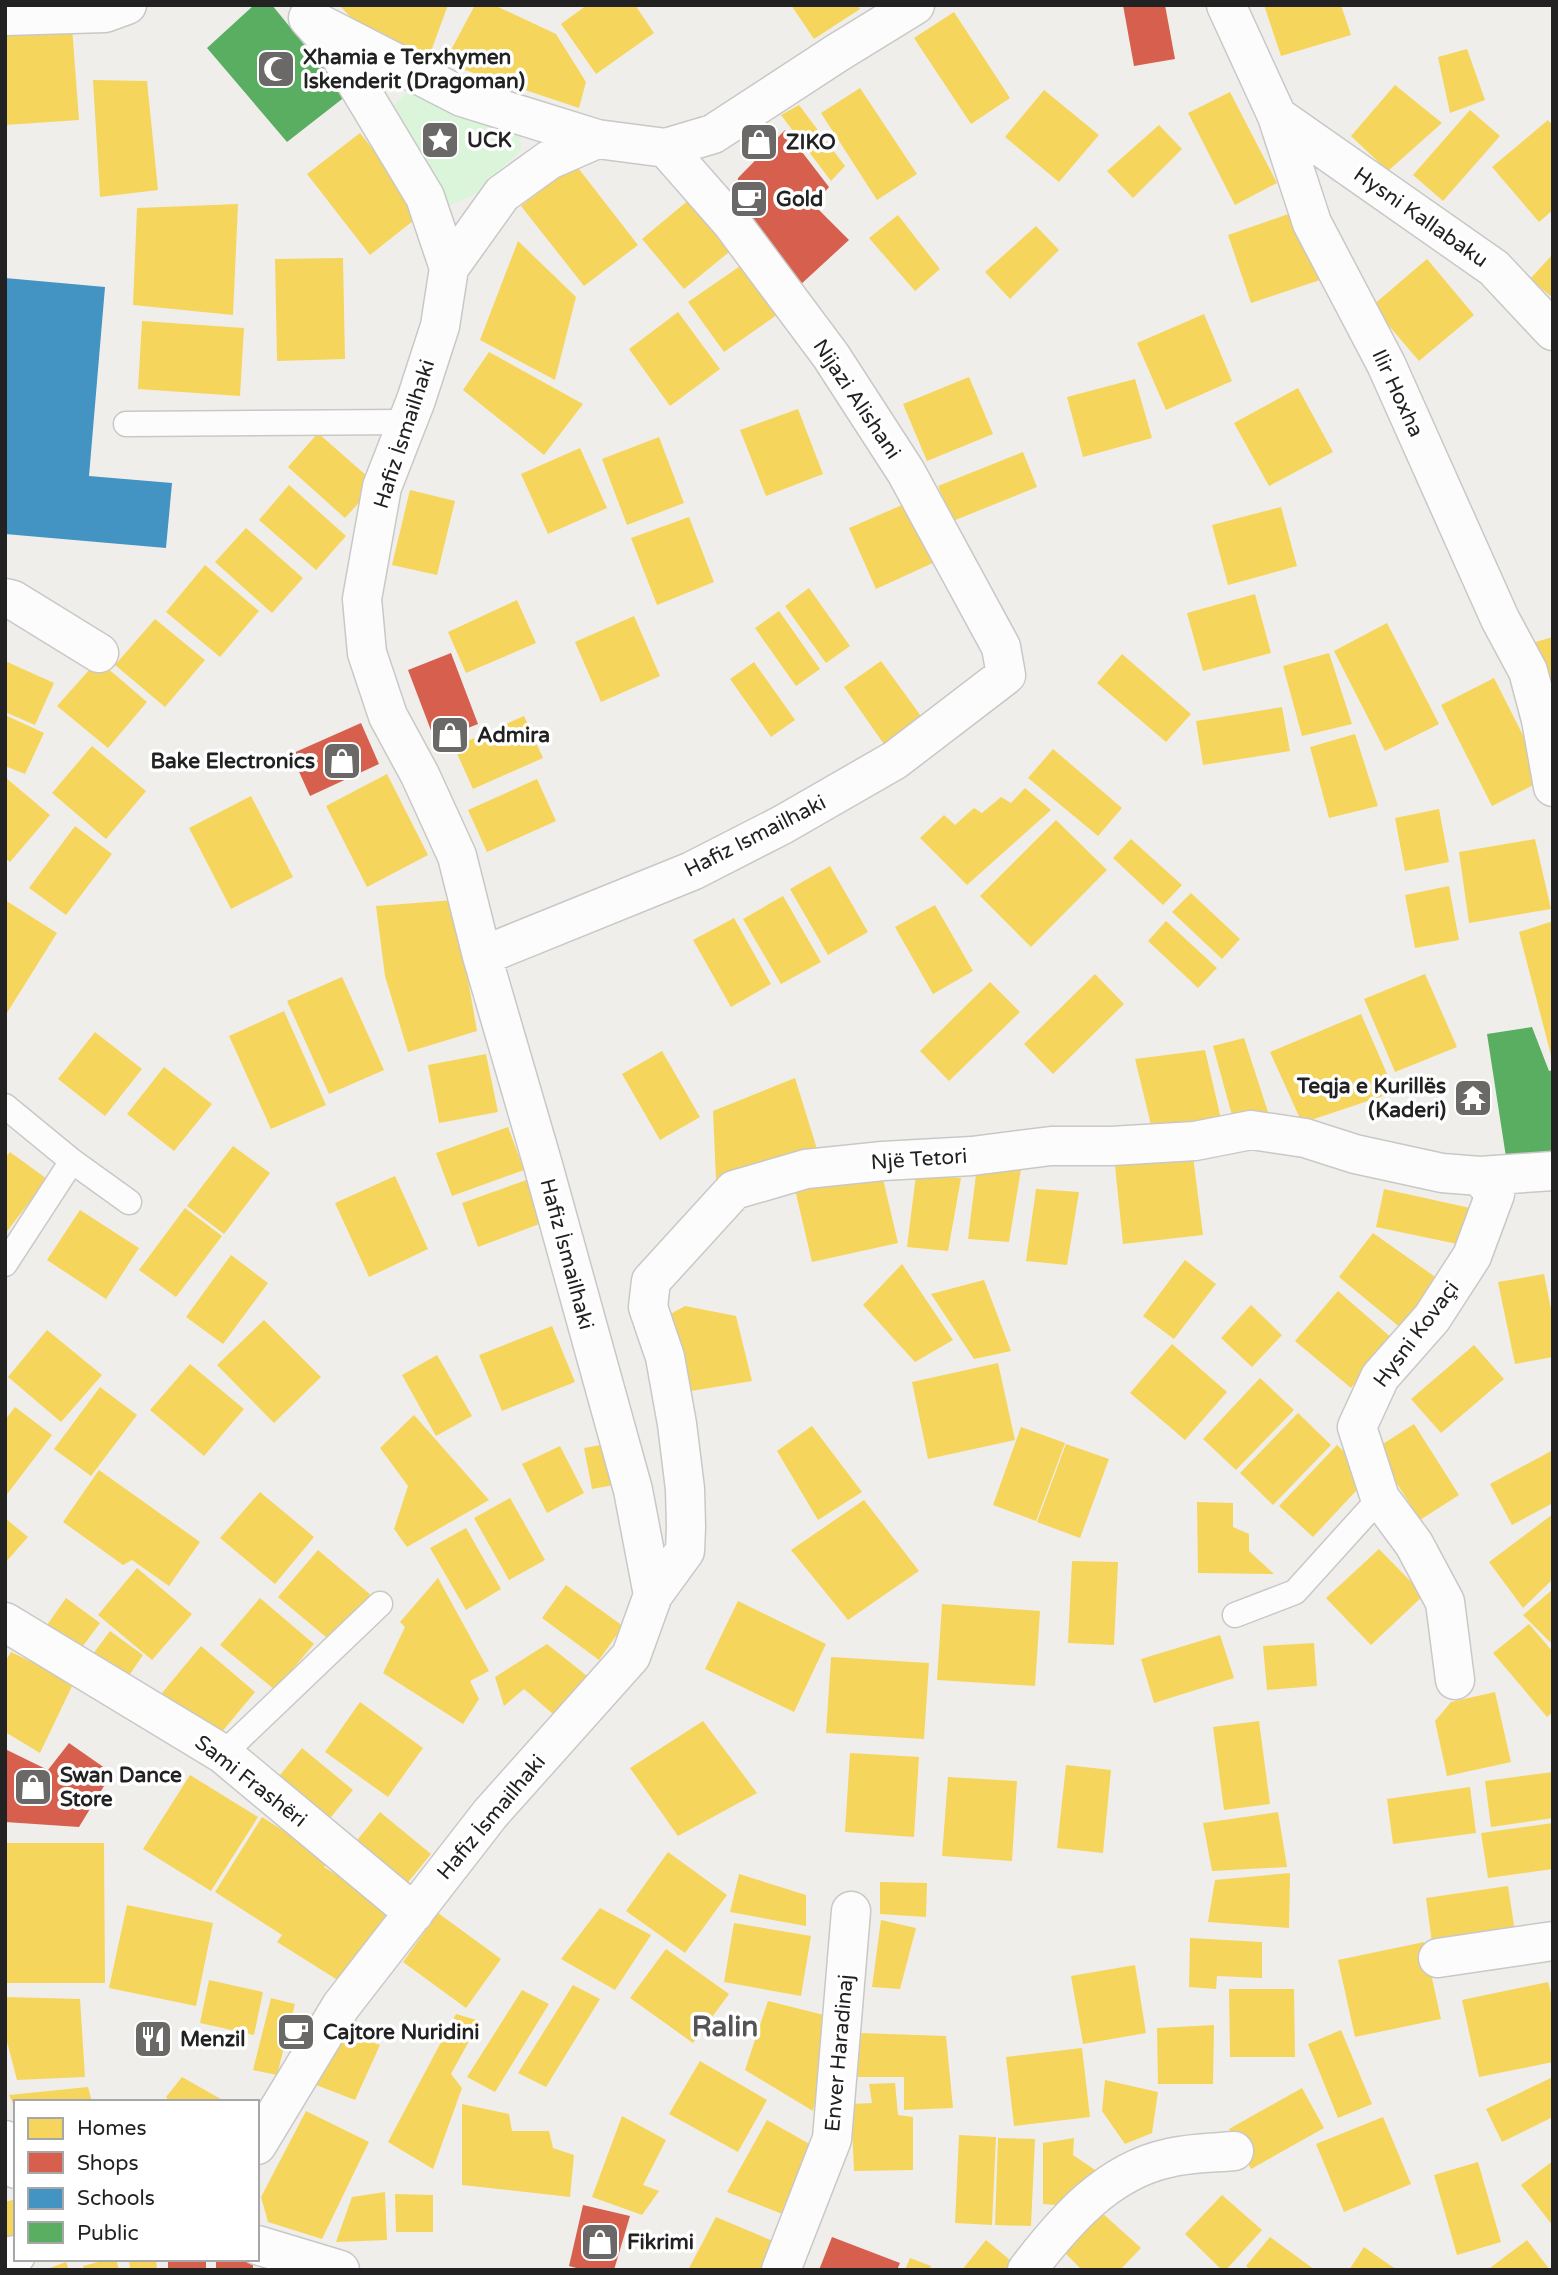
<svg xmlns="http://www.w3.org/2000/svg" width="1558" height="2275" font-family="'Varela Round',sans-serif">
<style>
.park{fill:#daf5da}
.homes{fill:#f6d55c}
.shops{fill:#d6604d}
.schools{fill:#4393c3}
.public{fill:#5aae61}
.lines{fill:none;stroke-linecap:round;stroke-linejoin:round}
.lane-casing{stroke:#c9c8c7;stroke-width:27}
.street-casing{stroke:#c9c8c7;stroke-width:41}
.lane{stroke:#fdfcfc;stroke-width:24}
.street{stroke:#fdfcfc;stroke-width:38}
.labels{text-anchor:middle;stroke-width:7;stroke-linejoin:round;paint-order:stroke}
.poi-label{font-size:21px;font-weight:bold;fill:#222;stroke:#fff;text-anchor:start}
.street-label{font-size:21px;fill:#222;stroke:#fff}
.district-label{font-size:28px;font-weight:bold;fill:#555;stroke:#fff}
</style>
<rect width="100%" height="100%" fill="#f0eeeb"/>
<path class="park" d="M407,93L520,128L521,150L475,194L437,211L386,112Z"/>
<path class="homes" d="M339,5H448L427,62L373,40Z
M475,5H494L556,34L586,82L579,108L444,63Z
M587,5H635L654,33L596,74L561,24Z
M791,5H857L860,9L814,39Z
M1264,5H1341L1351,35L1281,56Z
M954,12L1010,98L971,124L914,38Z
M72,27L79,120L5,125V31Z
M1467,49L1485,100L1450,113L1438,57Z
M93,80L147,81L158,190L100,197Z
M1395,85L1442,123L1388,171L1351,136Z
M860,88L917,174L877,200L821,113Z
M1044,90L1099,135L1059,182L1005,137Z
M1230,92L1277,183L1235,205L1188,113Z
M799,105L845,166L831,181L781,115Z
M1470,110L1500,136L1443,201L1413,175Z
M1548,120L1553,126V210L1539,222L1492,167Z
M1159,125L1182,149L1133,198L1107,171Z
M360,133L423,213L370,255L307,174Z
M575,164L638,245L584,286L521,206Z
M691,198L734,248L684,289L642,239Z
M238,204L233,315L133,305L137,208Z
M1297,211L1320,280L1251,303L1228,235Z
M898,215L940,269L915,291L869,238Z
M1036,226L1059,250L1010,299L985,272Z
M518,241L576,297L555,380L480,340Z
M1553,254V298L1530,279Z
M343,258L345,359L277,361L275,259Z
M1427,259L1474,315L1419,361L1372,306Z
M746,262L781,312L724,352L688,302Z
M678,312L720,369L670,406L629,349Z
M1204,314L1232,381L1166,410L1137,343Z
M142,321L244,328L240,396L138,389Z
M489,352L583,404L544,455L463,390Z
M969,377L993,434L927,461L903,404Z
M1135,379L1152,438L1083,457L1067,397Z
M1298,388L1333,452L1269,486L1234,423Z
M798,409L823,474L766,496L740,430Z
M318,433L376,484L345,518L288,467Z
M659,437L684,503L627,525L602,459Z
M580,448L607,508L548,534L521,474Z
M1023,452L1037,487L953,521L938,486Z
M289,485L346,536L316,570L259,520Z
M410,490L455,501L437,575L392,565Z
M909,502L935,562L876,589L849,528Z
M1281,507L1297,566L1228,585L1212,525Z
M689,517L714,582L657,605L631,538Z
M246,528L303,578L272,613L215,562Z
M205,565L259,611L220,657L166,612Z
M809,588L850,646L826,663L785,606Z
M1255,594L1271,653L1203,671L1187,613Z
M517,600L536,643L466,673L448,632Z
M779,611L820,669L796,686L755,628Z
M634,616L660,676L601,702L575,642Z
M155,619L205,660L165,707L115,665Z
M1387,623L1439,724L1385,751L1334,651Z
M1553,637V697L1532,643Z
M1329,653L1352,724L1302,736L1283,666Z
M1122,654L1191,714L1166,742L1097,683Z
M98,660L147,702L108,748L57,706Z
M5,661L54,683L35,725L5,712Z
M881,661L926,723L888,750L844,687Z
M754,662L795,720L771,737L730,679Z
M1494,678L1545,779L1492,806L1441,705Z
M1282,707L1290,751L1203,765L1196,721Z
M5,715L44,733L25,774L5,766Z
M524,716L543,758L473,789L454,747Z
M1355,734L1378,806L1329,818L1310,747Z
M92,746L146,791L106,839L52,793Z
M1053,749L1122,808L1098,836L1028,778Z
M387,774L428,855L367,887L326,806Z
M5,777L50,815L10,862L5,858Z
M537,779L556,821L487,852L468,810Z
M1025,788L1051,810L967,885L920,838L944,815L955,825L974,808L982,813L1001,797L1011,803Z
M251,796L293,877L231,909L189,828Z
M1439,809L1449,862L1405,871L1395,818Z
M1056,820L1107,870L1031,947L980,896Z
M75,826L112,854L66,915L29,888Z
M1131,839L1182,885L1163,905L1113,858Z
M1535,839L1551,909L1469,923L1459,852Z
M830,866L868,932L828,955L790,889Z
M1449,886L1459,940L1415,948L1405,895Z
M1191,893L1240,939L1222,959L1172,912Z
M783,896L821,962L781,984L743,919Z
M5,900L57,933L5,1016Z
M454,900L477,1031L408,1052L385,976L376,906Z
M935,905L973,971L933,994L895,927Z
M734,918L771,984L731,1007L693,940Z
M1166,921L1217,968L1198,988L1148,941Z
M1553,921V1059H1552L1519,932Z
M1095,974L1124,1004L1053,1074L1024,1044Z
M1425,974L1457,1047L1395,1072L1364,999Z
M342,977L384,1070L329,1094L287,1001Z
M990,982L1020,1012L949,1081L920,1051Z
M284,1011L326,1105L271,1129L229,1036Z
M1361,1014L1395,1092L1302,1123L1270,1052Z
M95,1032L142,1069L105,1116L58,1079Z
M1244,1038L1268,1112L1233,1119L1213,1046Z
M1205,1050L1222,1123L1152,1129L1135,1059Z
M662,1051L700,1117L660,1140L622,1074Z
M486,1054L498,1112L439,1123L428,1065Z
M164,1067L212,1104L174,1151L127,1114Z
M795,1078L817,1149L716,1180L713,1111Z
M508,1127L524,1170L452,1196L436,1153Z
M233,1146L270,1173L224,1234L187,1206Z
M1192,1148L1203,1235L1123,1244L1114,1156Z
M10,1152L47,1179L5,1234V1158Z
M880,1166L898,1243L812,1262L794,1185Z
M977,1166L1021,1169L1009,1242L968,1239Z
M916,1175L961,1178L948,1251L907,1247Z
M395,1176L428,1249L369,1277L335,1203Z
M535,1177L550,1220L478,1247L462,1203Z
M1036,1189L1079,1192L1067,1265L1026,1261Z
M1384,1189L1470,1208L1462,1245L1376,1227Z
M185,1208L222,1236L176,1297L139,1270Z
M80,1210L139,1248L106,1299L47,1260Z
M1373,1233L1441,1281L1402,1329L1339,1277Z
M231,1255L268,1283L223,1344L186,1317Z
M1185,1260L1216,1284L1174,1339L1143,1316Z
M902,1264L953,1340L915,1362L863,1305Z
M1544,1274L1553,1319V1357L1515,1364L1498,1282Z
M984,1280L1011,1351L974,1359L931,1294Z
M1338,1291L1393,1339L1351,1388L1295,1341Z
M1251,1305L1282,1335L1252,1367L1221,1338Z
M685,1306L736,1316L752,1381L685,1392L665,1317Z
M264,1320L321,1377L274,1423L217,1365Z
M552,1326L575,1382L502,1411L479,1355Z
M47,1330L102,1375L61,1422L8,1377Z
M1172,1344L1227,1392L1185,1440L1130,1393Z
M1474,1345L1504,1379L1441,1433L1411,1399Z
M437,1355L472,1416L436,1436L402,1375Z
M998,1363L1015,1440L928,1459L912,1382Z
M190,1364L244,1409L204,1456L150,1410Z
M1260,1378L1294,1410L1236,1470L1203,1439Z
M100,1387L137,1415L91,1476L54,1449Z
M15,1407L52,1435L5,1497V1420Z
M1298,1413L1331,1445L1273,1505L1240,1473Z
M414,1415L489,1500L407,1547L394,1529L408,1486L380,1448Z
M1414,1424L1459,1495L1420,1520L1375,1449Z
M812,1426L862,1492L818,1520L777,1451Z
M1021,1427L1065,1443L1036,1521L993,1505Z
M617,1442L625,1483L592,1489L584,1448Z
M1066,1444L1109,1459L1080,1538L1037,1522Z
M1337,1445L1370,1476L1313,1537L1279,1506Z
M560,1446L584,1493L547,1513L522,1464Z
M1553,1450V1503L1512,1525L1490,1484Z
M99,1470L200,1542L169,1586L132,1560L123,1565L63,1522Z
M260,1492L314,1537L275,1584L220,1538Z
M510,1498L545,1560L509,1580L474,1518Z
M864,1500L919,1571L848,1620L791,1550Z
M1197,1502L1233,1503V1527L1249,1534V1551L1274,1574L1198,1573Z
M1553,1514V1579L1523,1608L1489,1562Z
M5,1518L28,1537L5,1563Z
M466,1528L501,1589L466,1610L430,1548Z
M1379,1549L1424,1595L1371,1645L1326,1598Z
M318,1550L372,1596L332,1642L278,1597Z
M1072,1561L1118,1562L1114,1645L1068,1643Z
M137,1568L192,1614L152,1660L98,1615Z
M438,1578L489,1671L470,1681L479,1699L463,1724L383,1673L405,1627L400,1622Z
M566,1585L623,1626L599,1660L542,1618Z
M1553,1589V1645L1523,1615Z
M66,1598L100,1623L80,1650L47,1625Z
M260,1598L314,1644L275,1690L220,1645Z
M738,1601L826,1644L794,1712L705,1669Z
M942,1604L1040,1611L1035,1686L937,1680Z
M1529,1624L1553,1652V1712L1547,1717L1493,1653Z
M110,1631L143,1655L124,1683L90,1658Z
M1220,1635L1234,1678L1154,1703L1141,1659Z
M1314,1643L1317,1686L1267,1690L1263,1646Z
M547,1644L591,1679L553,1714L524,1689L504,1706L495,1677Z
M201,1646L255,1692L216,1739L162,1693Z
M11,1652L74,1682L40,1753L5,1732V1662Z
M831,1657L929,1663L924,1739L826,1733Z
M1495,1692L1511,1762L1447,1776L1435,1721L1451,1702Z
M360,1702L423,1748L388,1797L325,1752Z
M703,1721L757,1793L678,1836L630,1768Z
M1259,1721L1270,1804L1224,1810L1213,1727Z
M302,1748L353,1790L327,1822L276,1780Z
M850,1753L919,1757L914,1837L845,1832Z
M1066,1765L1111,1770L1103,1853L1057,1848Z
M1553,1772V1818L1491,1827L1485,1781Z
M190,1775L258,1817L211,1891L143,1849Z
M948,1777L1017,1781L1012,1861L942,1856Z
M1470,1787L1476,1833L1393,1844L1387,1799Z
M380,1812L431,1854L405,1886L354,1844Z
M1278,1812L1287,1867L1212,1871L1203,1823Z
M262,1817L329,1860L324,1867L391,1909L344,1984L277,1942L282,1935L215,1892Z
M1553,1823V1869L1488,1878L1481,1833Z
M6,1843H104L105,1983H6Z
M668,1852L727,1895L685,1953L626,1911Z
M1290,1873L1289,1928L1208,1922L1215,1880Z
M739,1874L806,1895V1926L730,1912Z
M880,1882L927,1883L926,1917L880,1914Z
M1508,1886L1515,1932L1432,1943L1426,1898Z
M127,1905L213,1923L196,2006L109,1988Z
M600,1908L651,1935L615,1990L561,1959Z
M438,1913L501,1959L466,2008L403,1962Z
M881,1920L916,1928L900,1989L872,1987Z
M734,1923L811,1936L801,1996L724,1982Z
M1190,1938L1262,1942V1978L1217,1976L1216,1989L1189,1987Z
M1424,1942L1441,2019L1355,2037L1338,1960Z
M666,1949L729,1994L693,2043L630,1998Z
M1135,1965L1146,2033L1083,2044L1071,1976Z
M209,1980L263,1992L254,2035L200,2023Z
M1548,1982L1553,2001V2062L1479,2077L1462,2000Z
M573,1985L600,1999L546,2087L518,2073Z
M1229,1989H1294L1295,2057H1230Z
M522,1990L549,2004L495,2092L467,2077Z
M5,1997L80,1999L85,2077L17,2080L5,2034Z
M271,1998L295,2004L277,2075L253,2070Z
M768,2001L832,2017L813,2111L745,2070Z
M456,2014L480,2021L451,2074L462,2088L433,2169L388,2142Z
M1214,2025L1213,2084H1158L1157,2028Z
M1341,2030L1372,2104L1338,2118L1308,2044Z
M338,2031L380,2045L355,2100L311,2083Z
M859,2033L946,2036L953,2108L904,2110V2077H858Z
M1082,2048L1090,2117L1014,2126L1006,2057Z
M700,2061L767,2100L738,2152L669,2114Z
M182,2077L226,2102H170L166,2097Z
M1553,2077V2117L1502,2142L1486,2109Z
M1105,2080L1158,2092L1152,2133L1125,2144L1102,2111Z
M895,2083L898,2115L913,2117V2170L854,2171L851,2104L872,2103L869,2084Z
M88,2087L92,2102H16V2110L9,2095Z
M1302,2088L1324,2128L1251,2169L1229,2129Z
M462,2104L509,2114L512,2131H549L553,2148L574,2155L570,2197L462,2185Z
M306,2111L369,2142L322,2239L268,2222L261,2197Z
M622,2116L666,2140L643,2185L659,2191L642,2215L592,2197Z
M1383,2117L1411,2184L1344,2212L1316,2144Z
M767,2120L822,2151L795,2219L727,2192Z
M959,2135L996,2137L992,2225L955,2223Z
M998,2138L1035,2139L1031,2226L995,2225Z
M1074,2138L1073,2155L1107,2178L1068,2206L1043,2204V2143Z
M1553,2161V2226L1521,2185Z
M1478,2162L1501,2242L1457,2255L1434,2175Z
M385,2192L387,2240L336,2242L352,2197Z
M395,2194L433,2195V2232H396Z
M1222,2195L1262,2230L1226,2270H1222L1185,2234Z
M16,2199V2241L5,2244V2202Z
M1101,2212L1141,2248L1120,2270H1082L1064,2252Z
M716,2217L780,2244L767,2270H688Z
M1270,2237L1315,2270H1251L1246,2266Z
M986,2240L1016,2265L1012,2270H962Z
M1527,2240L1550,2270H1492L1490,2268Z
M1364,2247L1397,2270H1349Z
M910,2258L931,2266L930,2270H905Z
M110,2259H116L119,2270H84L83,2266Z
M129,2259H156L157,2270H130Z
M66,2262L69,2270H47V2269Z"/>
<path class="shops" d="M1123,5H1165L1175,59L1134,66Z
M785,130L829,187L814,205L849,240L799,286L735,208L738,178Z
M451,653L478,724L435,741L408,670Z
M361,723L379,764L310,796L291,754Z
M69,1743L112,1773L79,1827L5,1822V1749L48,1770Z
M583,2205L630,2216L614,2270H584L569,2266Z
M832,2237L900,2263L897,2270H819Z
M168,2259H206V2270H168Z
M216,2259H253V2270H216Z"/>
<path class="schools" d="M5,278L105,287L89,476L172,483L166,548L5,534Z"/>
<path class="public" d="M254,5H272L346,96L287,142L207,48Z
M1532,1027L1549,1071L1553,1070V1152L1506,1157L1487,1034Z"/>
<g class="lines">
<defs>
<path id="lane" d="M126,424L407,422
M5,1106L72,1161L129,1202
M5,1264L72,1161
M1235,1615L1295,1592L1380,1498
M223,1754L380,1604"/>
<path id="street" d="M1226,5L1277,116L1312,223L1386,364L1500,619L1528,671L1541,720L1553,787
M5,16L105,13L127,5
M320,24L462,97L597,139L666,148L713,134L837,53L915,5
M1277,116L1494,268L1553,331
M449,268L502,194L549,160L597,139
M5,598L13,600L99,653
M482,956L692,871L782,825L895,760L1006,675L1001,647L906,472L831,356L731,222L666,148
M653,1595L685,1551L686,1527L685,1489L677,1424L665,1357L648,1307L651,1281L734,1190L806,1169L883,1161L972,1156L1051,1146H1111L1195,1141L1251,1130L1305,1138L1355,1154L1442,1173L1480,1176L1553,1171
M5,1622L223,1754L414,1913
M1455,1680L1445,1602L1414,1544L1380,1498L1357,1427L1380,1377L1432,1318L1472,1256L1495,1194L1480,1176
M1438,1958L1553,1941
M5,2140L16,2169
M257,2145L341,2006L490,1814L631,1656L653,1595L633,1490L543,1165L482,956L457,856L420,775L388,716L367,653L362,599L382,487L416,400L440,326L449,268L425,197L336,49L308,18
M257,2245L340,2270
M5,2257L16,2255
M781,2270L832,2139L851,1911
M1027,2270C1064,2222 1107,2171 1169,2158C1189,2153 1212,2153 1234,2151"/>
</defs>
<use href="#lane" class="lane-casing"/>
<use href="#street" class="street-casing"/>
<use href="#lane" class="lane"/>
<use href="#street" class="street"/>
</g>
<defs>
<symbol id="mosque-square" viewBox="-11 -11 22 22"><rect x="-9" y="-9" width="18" height="18" rx="4" fill="#6a6968" stroke="#fff"/><path d="M3.5-4.9A6 6 0 1 0 3.5 4.9A5 5 0 1 1 3.5-4.9Z" fill="#fff"/></symbol>
<symbol id="sight-square" viewBox="-11 -11 22 22"><rect x="-9" y="-9" width="18" height="18" rx="4" fill="#6a6968" stroke="#fff"/><path d="M0-6L1.8-2.2L6-1.7L2.9 1.2L3.7 5.4L0 3.3L-3.7 5.4L-2.9 1.2L-6-1.7L-1.8-2.2Z" fill="#fff"/></symbol>
<symbol id="shop-square" viewBox="-11 -11 22 22"><rect x="-9" y="-9" width="18" height="18" rx="4" fill="#6a6968" stroke="#fff"/><path d="M-5-2.5h2.3a2.7 3.5 0 0 1 5.4 0H5L5.5 6h-11ZM-1.5-2.5h3a1.5 2.3 0 0 0-3 0Z" fill="#fff"/></symbol>
<symbol id="cafe-square" viewBox="-11 -11 22 22"><rect x="-9" y="-9" width="18" height="18" rx="4" fill="#6a6968" stroke="#fff"/><path d="M-5.5-4.5H6V0H3Q3 3.5 0 3.5H-2.5Q-5.5 3.5-5.5 0ZM3-3.2v2h1.7v-2ZM-6 4.5H4V6H-6Z" fill="#fff"/></symbol>
<symbol id="temple-square" viewBox="-11 -11 22 22"><rect x="-9" y="-9" width="18" height="18" rx="4" fill="#6a6968" stroke="#fff"/><path d="M0-6L5-2H3V0L6.5 2.5H4V6H1.5V3h-3V6H-4V2.5H-6.5L-3 0V-2H-5Z" fill="#fff"/></symbol>
<symbol id="restaurant-square" viewBox="-11 -11 22 22"><rect x="-9" y="-9" width="18" height="18" rx="4" fill="#6a6968" stroke="#fff"/><path d="M-5-6h1v4h1v-4h1v4h1v-4h1v5L-1.5 .5V6h-2V.5L-5-1ZM5-6V6H3V1.5H1.5Q1.5-4 5-6Z" fill="#fff"/></symbol>
</defs>
<g fill-rule="evenodd">
<use href="#mosque-square" x="254" y="47" width="44" height="44"/>
<use href="#sight-square" x="418" y="118" width="44" height="44"/>
<use href="#shop-square" x="737" y="120" width="44" height="44"/>
<use href="#cafe-square" x="727" y="177" width="44" height="44"/>
<use href="#shop-square" x="428" y="713" width="44" height="44"/>
<use href="#shop-square" x="320" y="739" width="44" height="44"/>
<use href="#temple-square" x="1451" y="1076" width="44" height="44"/>
<use href="#shop-square" x="11" y="1765" width="44" height="44"/>
<use href="#cafe-square" x="274" y="2010" width="44" height="44"/>
<use href="#restaurant-square" x="131" y="2017" width="44" height="44"/>
<use href="#shop-square" x="578" y="2220" width="44" height="44"/>
</g>
<g class="labels">
<g class="poi-label">
<text x="303" y="64">Xhamia e Terxhymen<tspan x="303" dy="24">Iskenderit (Dragoman)</tspan></text>
<text x="467" y="147">UCK</text>
<text x="786" y="149">ZIKO</text>
<text x="776" y="206">Gold</text>
<text x="477" y="742">Admira</text>
<text x="315" y="768" text-anchor="end">Bake Electronics</text>
<text x="1446" y="1093" text-anchor="end">Teqja e Kurillës<tspan x="1446" dy="24">(Kaderi)</tspan></text>
<text x="60" y="1782">Swan Dance<tspan x="60" dy="24">Store</tspan></text>
<text x="323" y="2039">Cajtore Nuridini</text>
<text x="180" y="2046">Menzil</text>
<text x="627" y="2249">Fikrimi</text>
</g>
<g class="street-label">
<text transform="translate(1421 217) rotate(35)" y="7">Hysni Kallabaku</text>
<text transform="translate(1398 393) rotate(65)" y="7">Ilir Hoxha</text>
<text transform="translate(857 399) rotate(56)" y="7">Nijazi Alishani</text>
<text transform="translate(404 434) rotate(-72)" y="7">Hafiz İsmai̇lhaki</text>
<text transform="translate(755 836) rotate(-27)" y="7">Hafiz Ismailhaki</text>
<text transform="translate(919 1159) rotate(-4)" y="7">Një Tetori</text>
<text transform="translate(567 1254) rotate(75)" y="7">Hafiz İsmai̇lhaki</text>
<text transform="translate(1416 1334) rotate(-53)" y="7">Hysni Kovaçi</text>
<text transform="translate(251 1781) rotate(38)" y="7">Sami Frashëri</text>
<text transform="translate(491 1817) rotate(-50)" y="7">Hafiz İsmai̇lhaki</text>
<text transform="translate(839 2053) rotate(-85)" y="7">Enver Haradinaj</text>
</g>
<g class="district-label">
<text x="725" y="2036">Ralin</text>
</g>
</g>
<rect width="1558" height="2275" fill="none" stroke="#222222" stroke-width="14"/>
<rect x="14" y="2100" width="245" height="161" fill="#ffffff" stroke="#a7a7a7" stroke-width="2"/>
<rect x="28" y="2118" width="35" height="21" fill="#f6d55c" stroke="#a7a7a7" stroke-width="2"/>
<text x="77" y="2135" font-size="21" fill="#222222">Homes</text>
<rect x="28" y="2152" width="35" height="21" fill="#d6604d" stroke="#a7a7a7" stroke-width="2"/>
<text x="77" y="2170" font-size="21" fill="#222222">Shops</text>
<rect x="28" y="2188" width="35" height="21" fill="#4393c3" stroke="#a7a7a7" stroke-width="2"/>
<text x="77" y="2205" font-size="21" fill="#222222">Schools</text>
<rect x="28" y="2222" width="35" height="21" fill="#5aae61" stroke="#a7a7a7" stroke-width="2"/>
<text x="77" y="2240" font-size="21" fill="#222222">Public</text>
</svg>
